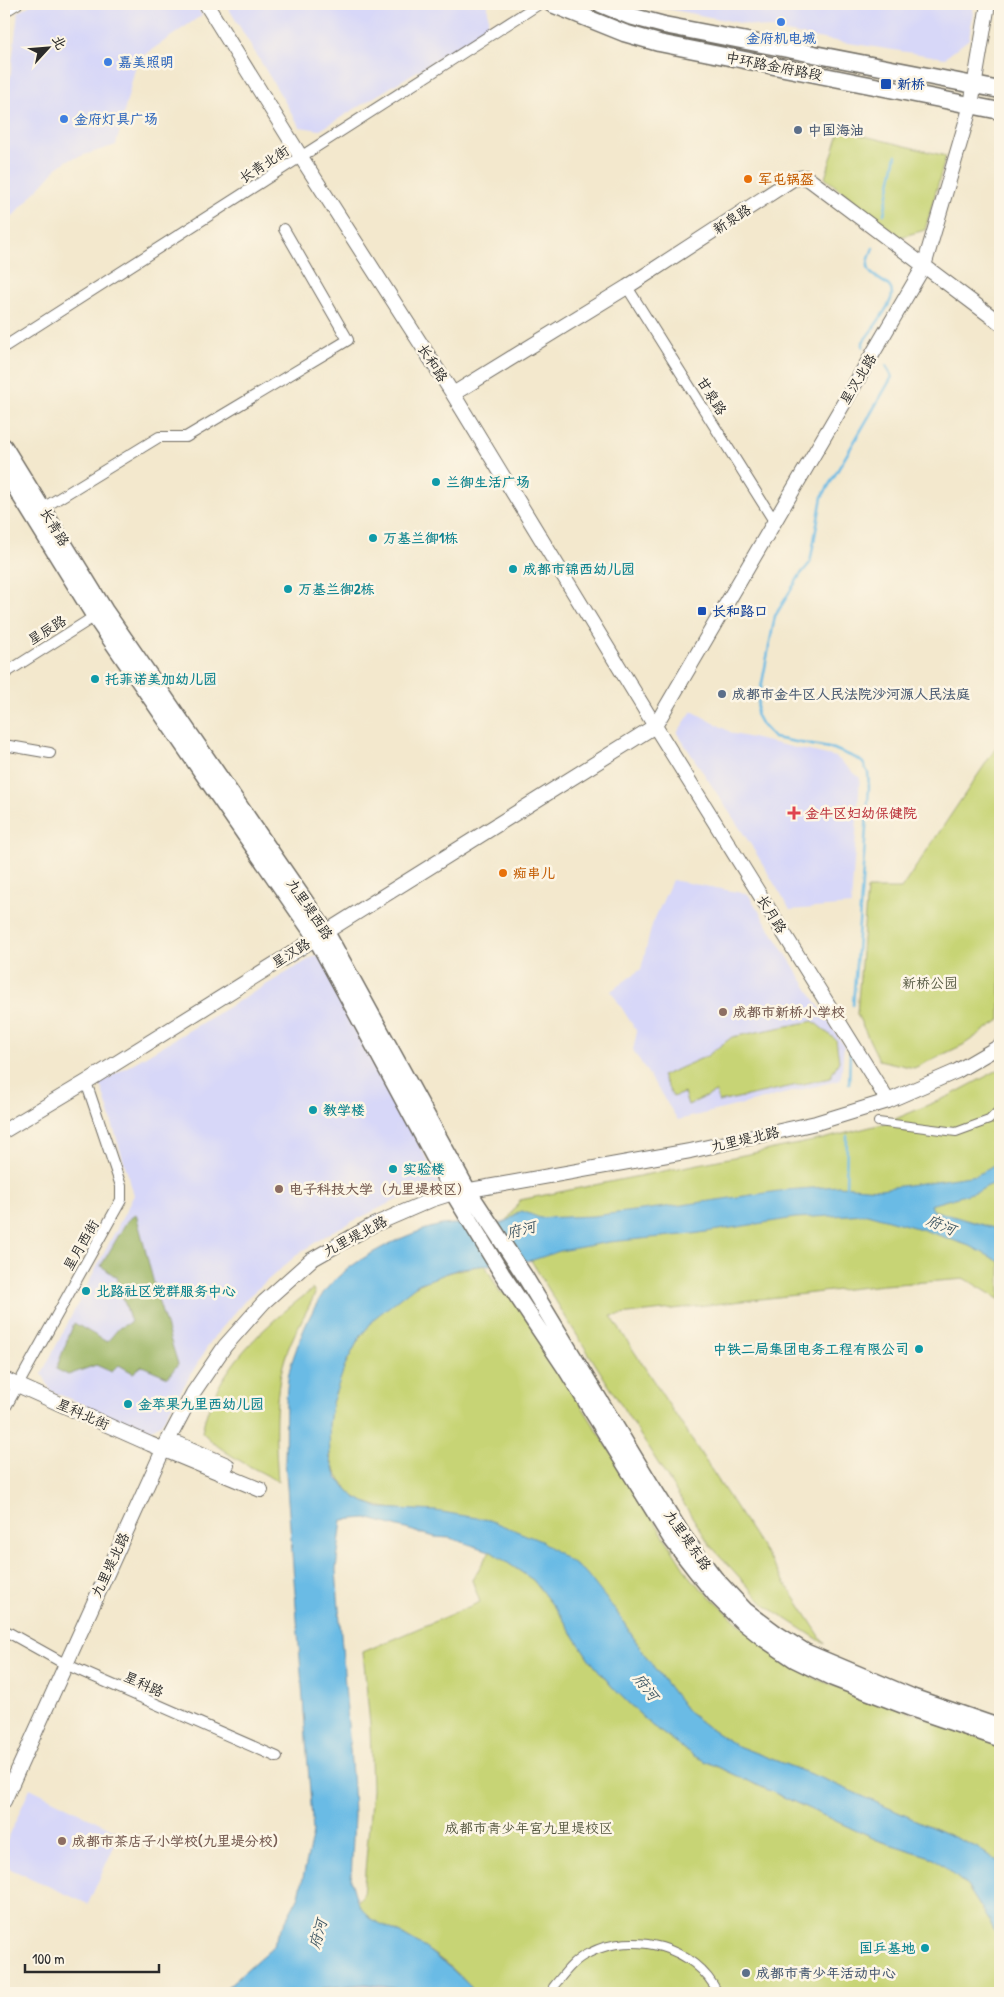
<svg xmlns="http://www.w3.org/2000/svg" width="1004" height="1997" font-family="'Patrick Hand','LXGW WenKai TC',sans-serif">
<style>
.built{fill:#d7d7f8}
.industrial{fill:#bfc2dd}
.green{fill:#c7d475;stroke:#798050}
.forest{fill:#9db666;stroke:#647048}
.water{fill:#6abbe5;stroke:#4a7388}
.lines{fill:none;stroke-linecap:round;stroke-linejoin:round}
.stream{stroke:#6abbe5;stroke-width:2.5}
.pedestrian-casing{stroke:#716d64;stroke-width:10}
.minor-casing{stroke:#716d64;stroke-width:12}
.tertiary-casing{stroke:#716d64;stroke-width:16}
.secondary-casing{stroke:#716d64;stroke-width:18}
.primary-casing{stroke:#716d64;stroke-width:19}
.pedestrian{stroke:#fff;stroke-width:8}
.minor{stroke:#fff;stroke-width:10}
.tertiary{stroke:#fff;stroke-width:14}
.secondary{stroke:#fff;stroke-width:15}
.primary{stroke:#fff;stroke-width:16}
.shop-dot{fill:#3f7fe0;stroke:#fcf5e5;stroke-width:2}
.transit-dot{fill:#1a4fb4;stroke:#fcf5e5;stroke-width:2}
.service-dot{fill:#5c6f8a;stroke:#fcf5e5;stroke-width:2}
.food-dot{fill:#e8710a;stroke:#fcf5e5;stroke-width:2}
.culture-dot{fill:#0f9aa8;stroke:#fcf5e5;stroke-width:2}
.health-dot{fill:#e0444e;stroke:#fcf5e5;stroke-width:2}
.education-dot{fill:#8d6e63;stroke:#fcf5e5;stroke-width:2}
.labels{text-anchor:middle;stroke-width:5;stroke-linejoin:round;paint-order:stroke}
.shop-label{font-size:14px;font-weight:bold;fill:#366cbe;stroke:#fcf5e5;text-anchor:start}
.street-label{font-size:14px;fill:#2b2b2b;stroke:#fcf5e5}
.transit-label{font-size:14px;font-weight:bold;fill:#164399;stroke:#fcf5e5;text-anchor:start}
.service-label{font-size:14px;font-weight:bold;fill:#4e5e75;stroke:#fcf5e5;text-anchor:start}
.food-label{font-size:14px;font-weight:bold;fill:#c56008;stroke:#fcf5e5;text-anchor:start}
.culture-label{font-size:14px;font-weight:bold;fill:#0d838f;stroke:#fcf5e5;text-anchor:start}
.health-label{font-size:14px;font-weight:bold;fill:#be3a42;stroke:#fcf5e5;text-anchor:start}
.park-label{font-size:14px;fill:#52553e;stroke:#fcf5e5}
.education-label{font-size:14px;font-weight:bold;fill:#785e54;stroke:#fcf5e5;text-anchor:start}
.water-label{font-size:15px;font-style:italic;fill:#3e5663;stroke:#fcf5e5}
</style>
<rect width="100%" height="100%" fill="#fcf5e5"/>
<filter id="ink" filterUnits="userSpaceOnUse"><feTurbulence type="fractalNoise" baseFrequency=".02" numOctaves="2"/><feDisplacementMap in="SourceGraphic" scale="10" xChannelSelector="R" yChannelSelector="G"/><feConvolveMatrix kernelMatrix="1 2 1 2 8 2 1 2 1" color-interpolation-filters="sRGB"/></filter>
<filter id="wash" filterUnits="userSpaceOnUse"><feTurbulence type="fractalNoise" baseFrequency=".0096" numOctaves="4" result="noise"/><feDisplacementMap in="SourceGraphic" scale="20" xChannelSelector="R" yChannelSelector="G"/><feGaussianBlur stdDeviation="1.12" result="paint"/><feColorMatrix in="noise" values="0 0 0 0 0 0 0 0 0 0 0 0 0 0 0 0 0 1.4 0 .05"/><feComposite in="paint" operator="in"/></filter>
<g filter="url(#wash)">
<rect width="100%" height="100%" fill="#f3e8cd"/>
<path class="built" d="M32,4H195L202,15L137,60L116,145L68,160L57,168L4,226V131L18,12Z
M226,4H488V28L320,130L300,127Z
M643,4H974L969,39L945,58L823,39Z
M692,711L734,734L836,757L860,778L851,905L790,910L753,848L677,733Z
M672,880L748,894L844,1046L841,1080L678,1120L633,1050L637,1032L611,991L641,969L652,925Z
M320,953L440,1184L392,1202L331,1232L298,1254L248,1297L211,1341L161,1424L147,1431L51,1391L42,1373L134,1195L100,1083Z
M30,1788L120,1833L88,1904L4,1866V1848Z"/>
<path class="industrial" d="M366,1984L393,1988L411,1993H313L324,1988Z"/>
<path class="green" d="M840,130L946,156L925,230L900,237L825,178Z
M1000,742V1020L963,1045L914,1068L879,1060L857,1014L867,889H901Z
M813,1021L836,1040L839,1061L830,1078L719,1102L716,1092L688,1105L684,1093L673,1097L662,1076L707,1056L732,1037Z
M1000,1069V1300L966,1279L883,1285L611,1316L825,1644L765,1605L710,1545L568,1321L507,1221L520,1200L823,1139L886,1123L949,1096Z
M485,1265L500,1292L511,1294L691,1579L749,1633L816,1679L1000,1744V1863L976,1847L826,1780L735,1745L707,1727L688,1712L647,1658L616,1611L404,1510C387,1508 372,1507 357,1498C353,1496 349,1491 346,1487C306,1444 341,1356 375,1318C404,1285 444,1271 485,1265Z
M313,1289L315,1294C305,1315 292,1336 285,1358C273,1397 275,1440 278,1481C251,1467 223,1454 202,1432C213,1371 266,1324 313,1289Z
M490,1551L533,1580L561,1616L589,1659L614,1689L651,1725L694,1756L877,1840L934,1858L967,1886L989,1920L1000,1942V1993H475C458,1969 428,1949 403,1935C393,1929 377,1925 369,1917C364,1913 360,1906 357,1902L363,1895L372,1790L370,1725L363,1652L480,1602L472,1580Z"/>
<path class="forest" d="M136,1214L159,1303L178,1364L168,1377L142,1366L133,1373L119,1365L112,1372L96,1365L68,1375L56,1369L74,1323L107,1342L119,1328L131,1322L116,1277L101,1266L127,1221Z"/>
<path class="water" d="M1000,1161V1179L979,1191L930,1205L932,1210L1000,1230V1262L972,1247L924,1230L867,1214L795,1218L693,1234L609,1242L560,1251L533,1260L461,1268L418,1284L376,1317L360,1337L346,1363L332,1403L329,1425L330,1458L337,1478L356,1498L379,1508L436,1511L489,1520L541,1541L586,1573L616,1611L647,1658L688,1712L707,1727L735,1745L826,1780L976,1847L1000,1863V1942L989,1920L967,1886L934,1858L877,1840L694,1756L651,1725L614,1689L589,1659L561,1616L533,1580L490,1551L450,1538L435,1537L366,1518L342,1520L336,1570L353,1788L354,1816L351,1881L357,1901L369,1918L403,1935L425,1948L453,1970L470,1986L475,1993H411L393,1988L366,1984L324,1988L313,1993H220L271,1948L299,1896L313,1832L285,1460C286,1434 284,1393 290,1368C298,1342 309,1314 324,1292C346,1262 406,1232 442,1225C462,1222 483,1227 503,1223C510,1221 515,1213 522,1211L540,1218L593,1216L682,1205L786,1190L838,1186L880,1189L977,1175Z"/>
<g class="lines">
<path class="stream" d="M884,214L896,155
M863,347V342C871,331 887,311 891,299C898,279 866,282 868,263C869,258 871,253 873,248
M853,1005L869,787L868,773L863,763L858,759L834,749L774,738L762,725L756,714L775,616L800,575L810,563L822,497L892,377L886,365
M849,1084L850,1053
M846,1190L847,1136"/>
</g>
</g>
<g filter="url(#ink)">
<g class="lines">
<defs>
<path id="pedestrian" d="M878,1122L956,1132L989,1120L1000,1109
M553,1987C564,1974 573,1960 589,1953C634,1931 695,1946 718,1993"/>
<path id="minor" d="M4,12L17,4
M627,287L774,521
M4,347L539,4
M43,508L159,437H186L348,340L284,229
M4,674L100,613
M4,745L50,753
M4,1410L121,1200V1186L86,1082
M4,1630L65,1664L277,1757"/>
<path id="tertiary" d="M206,4L301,157L453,394L655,726L888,1101
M453,394L627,287L793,179L806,177L1000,323
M4,1131L86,1082L655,726L924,266L971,105L988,4
M4,1379L150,1444L261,1490
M164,1448L179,1444L227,1465
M4,1801L164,1448L193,1393L225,1346L264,1302L311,1260L371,1226L431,1200L453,1193L690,1151L816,1123L888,1101L957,1071L1000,1046"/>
<path id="secondary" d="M4,446L105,610L326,931L468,1190L524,1275L650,1483L684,1537L715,1578L745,1610L776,1633L806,1652L913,1697L1000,1727
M4,470L94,616L315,937L453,1193L502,1274L565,1368L671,1539L695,1570L717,1597L740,1620L764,1639L795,1660L832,1678L915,1710L1000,1739"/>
<path id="primary" d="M552,4L624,33L659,43L1000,111
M601,4L630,16L664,25L1000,90"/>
</defs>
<use href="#pedestrian" class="pedestrian-casing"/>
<use href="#minor" class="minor-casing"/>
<use href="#tertiary" class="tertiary-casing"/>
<use href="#secondary" class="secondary-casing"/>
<use href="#primary" class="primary-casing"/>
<use href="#pedestrian" class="pedestrian"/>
<use href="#minor" class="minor"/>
<use href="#tertiary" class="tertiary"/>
<use href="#secondary" class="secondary"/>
<use href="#primary" class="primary"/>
</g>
</g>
<g class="shop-dot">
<circle cx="781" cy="22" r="5"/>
<circle cx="108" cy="62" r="5"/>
<circle cx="64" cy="119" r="5"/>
</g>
<g class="transit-dot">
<rect x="880" y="78" width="12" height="12" rx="2.5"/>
<rect x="697" y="606" width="10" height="10" rx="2.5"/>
</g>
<g class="service-dot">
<circle cx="798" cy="130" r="5"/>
<circle cx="722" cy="694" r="5"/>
<circle cx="746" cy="1973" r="5"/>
</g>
<g class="food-dot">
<circle cx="748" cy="179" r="5"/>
<circle cx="503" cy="873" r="5"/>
</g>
<g class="culture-dot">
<circle cx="436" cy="482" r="5"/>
<circle cx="373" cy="538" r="5"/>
<circle cx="513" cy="569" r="5"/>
<circle cx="288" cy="589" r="5"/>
<circle cx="95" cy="679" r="5"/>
<circle cx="313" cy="1110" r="5"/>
<circle cx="393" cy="1169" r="5"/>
<circle cx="86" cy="1291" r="5"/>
<circle cx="919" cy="1349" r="5"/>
<circle cx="128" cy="1404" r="5"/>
<circle cx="925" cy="1948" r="5"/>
</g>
<path class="health-dot" d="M791.5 805.5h5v5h5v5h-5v5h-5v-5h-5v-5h5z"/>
<g class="education-dot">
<circle cx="723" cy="1012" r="5"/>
<circle cx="279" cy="1189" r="5"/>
<circle cx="62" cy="1841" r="5"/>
</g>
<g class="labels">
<g class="shop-label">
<text x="781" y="43" text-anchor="middle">金府机电城</text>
<text x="118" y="67">嘉美照明</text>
<text x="74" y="124">金府灯具广场</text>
</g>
<g class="street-label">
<text transform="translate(774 66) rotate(11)" y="5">中环路金府路段</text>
<text transform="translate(264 164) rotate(-33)" y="5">长青北街</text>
<text transform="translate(732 219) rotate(-33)" y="5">新泉路</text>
<text transform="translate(433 363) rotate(57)" y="5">长和路</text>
<text transform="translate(858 379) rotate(-59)" y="5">星汉北路</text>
<text transform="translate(712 396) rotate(58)" y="5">甘泉路</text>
<text transform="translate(55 527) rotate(59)" y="5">长青路</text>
<text transform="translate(47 630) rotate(-32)" y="5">星辰路</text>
<text transform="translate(310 909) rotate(56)" y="5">九里堤西路</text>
<text transform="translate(772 914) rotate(58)" y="5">长月路</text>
<text transform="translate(291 953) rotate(-32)" y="5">星汉路</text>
<text transform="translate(745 1139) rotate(-13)" y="5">九里堤北路</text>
<text transform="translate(355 1236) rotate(-28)" y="5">九里堤北路</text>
<text transform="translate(81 1245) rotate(-60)" y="5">星月西街</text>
<text transform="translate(83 1414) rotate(24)" y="5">星科北街</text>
<text transform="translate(688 1540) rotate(55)" y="5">九里堤东路</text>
<text transform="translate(110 1565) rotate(-65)" y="5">九里堤北路</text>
<text transform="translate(144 1684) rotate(24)" y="5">星科路</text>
</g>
<g class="transit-label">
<text x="897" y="89">新桥</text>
<text x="712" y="616">长和路口</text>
</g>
<g class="service-label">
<text x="808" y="135">中国海油</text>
<text x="732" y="699">成都市金牛区人民法院沙河源人民法庭</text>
<text x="756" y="1978">成都市青少年活动中心</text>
</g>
<g class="food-label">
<text x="758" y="184">军屯锅盔</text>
<text x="513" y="878">痴串儿</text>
</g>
<g class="culture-label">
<text x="446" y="487">兰御生活广场</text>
<text x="383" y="543">万基兰御1栋</text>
<text x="523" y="574">成都市锦西幼儿园</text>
<text x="298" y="594">万基兰御2栋</text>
<text x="105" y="684">托菲诺美加幼儿园</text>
<text x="323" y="1115">教学楼</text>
<text x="403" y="1174">实验楼</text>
<text x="96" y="1296">北路社区党群服务中心</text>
<text x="909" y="1354" text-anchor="end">中铁二局集团电务工程有限公司</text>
<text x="138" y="1409">金苹果九里西幼儿园</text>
<text x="915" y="1953" text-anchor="end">国乒基地</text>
</g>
<g class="health-label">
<text x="805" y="818">金牛区妇幼保健院</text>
</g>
<g class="park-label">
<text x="930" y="988">新桥公园</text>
<text x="529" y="1833">成都市青少年宫九里堤校区</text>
</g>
<g class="education-label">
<text x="733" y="1017">成都市新桥小学校</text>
<text x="289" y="1194">电子科技大学（九里堤校区）</text>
<text x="72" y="1846">成都市茶店子小学校(九里堤分校)</text>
</g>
<g class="water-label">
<text transform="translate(941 1225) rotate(22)" y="5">府河</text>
<text transform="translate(521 1230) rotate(-14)" y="5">府河</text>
<text transform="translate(646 1687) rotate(52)" y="5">府河</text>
<text transform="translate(318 1934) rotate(-74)" y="5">府河</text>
</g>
</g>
<rect width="1004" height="1997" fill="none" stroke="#fcf5e5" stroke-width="20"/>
<g transform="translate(48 48) rotate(64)" stroke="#fcf5e5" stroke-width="4" paint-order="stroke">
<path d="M0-4L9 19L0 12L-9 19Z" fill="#2b2b2b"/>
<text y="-8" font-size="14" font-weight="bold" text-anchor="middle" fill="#2b2b2b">北</text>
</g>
<path d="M25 1964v8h134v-8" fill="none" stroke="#2b2b2b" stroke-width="2.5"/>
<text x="32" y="1964" font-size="15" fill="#2b2b2b" stroke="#fcf5e5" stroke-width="4" paint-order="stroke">100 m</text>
</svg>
